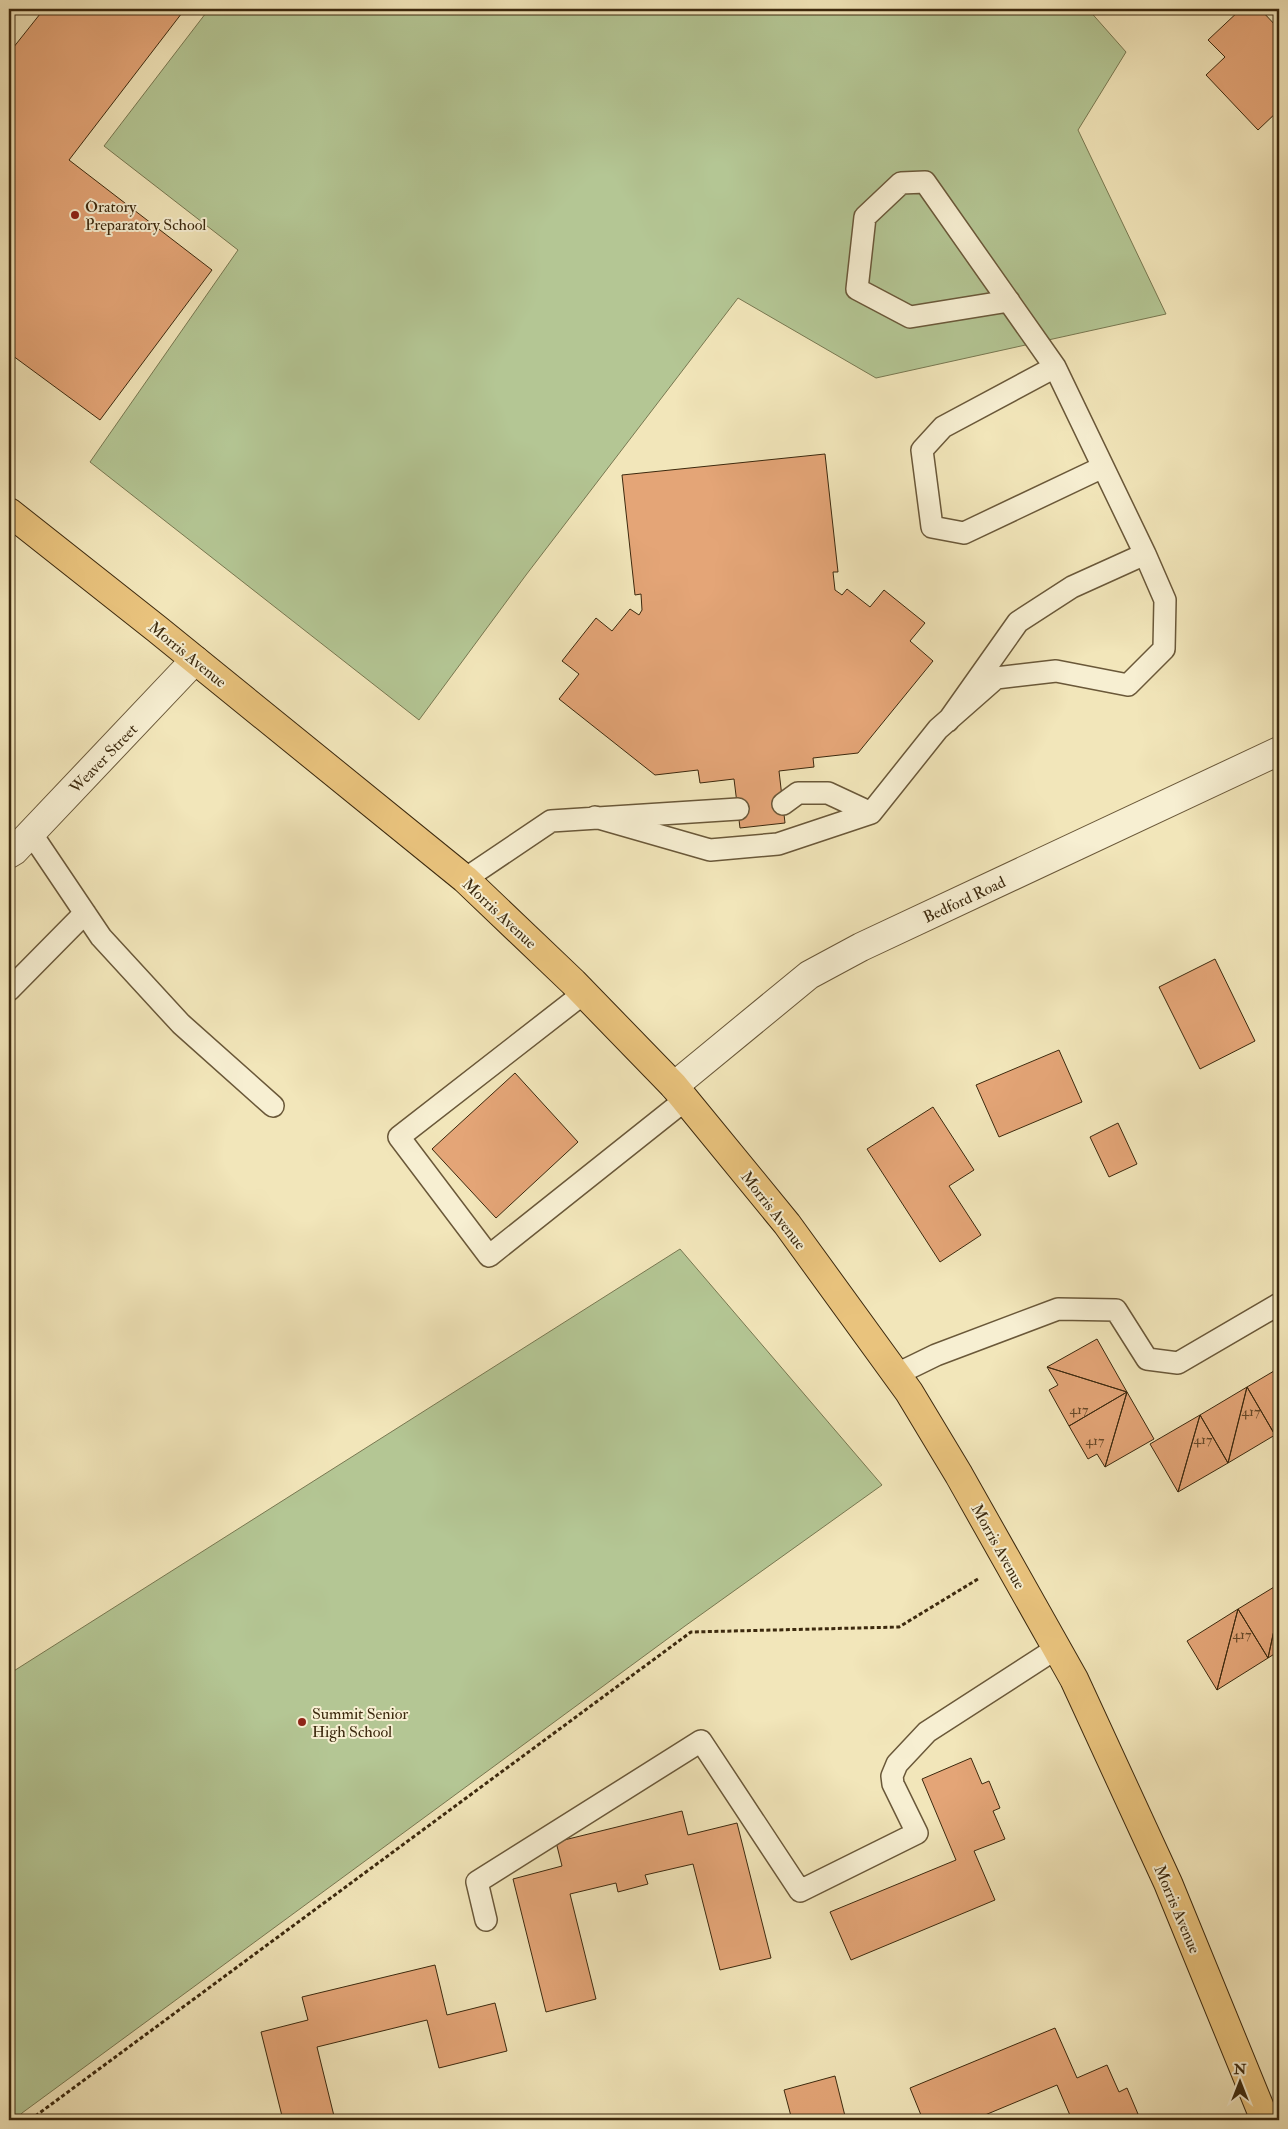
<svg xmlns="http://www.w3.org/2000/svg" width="1288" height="2129" font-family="'IM FELL Double Pica',serif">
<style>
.green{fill:#b4c694;stroke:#787851}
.building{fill:#e4a577;stroke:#3c290e}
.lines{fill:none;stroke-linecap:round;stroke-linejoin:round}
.service-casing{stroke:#6a5839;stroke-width:24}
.minor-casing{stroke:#6a5839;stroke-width:30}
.primary-casing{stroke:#3c290e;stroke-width:30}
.path{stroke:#3c290e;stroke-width:3;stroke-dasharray:4 2.5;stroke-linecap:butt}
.service{stroke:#f7efd2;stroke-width:21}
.minor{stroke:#f7efd2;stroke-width:28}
.primary{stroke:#e9c37d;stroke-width:28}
.poi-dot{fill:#8f2418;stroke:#f7efd2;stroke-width:2}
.labels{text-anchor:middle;stroke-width:4;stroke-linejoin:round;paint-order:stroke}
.number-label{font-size:14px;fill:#664828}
.poi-label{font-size:16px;fill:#3c290e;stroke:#f7efd2;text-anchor:start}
.street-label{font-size:16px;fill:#3c290e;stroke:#f7efd2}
</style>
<rect width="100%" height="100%" fill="#f2e6ba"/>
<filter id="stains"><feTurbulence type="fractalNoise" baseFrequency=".004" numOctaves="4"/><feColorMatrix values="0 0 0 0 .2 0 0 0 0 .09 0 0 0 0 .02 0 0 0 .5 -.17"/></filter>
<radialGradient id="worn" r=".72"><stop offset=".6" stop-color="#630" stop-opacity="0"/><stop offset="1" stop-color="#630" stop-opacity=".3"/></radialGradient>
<path class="green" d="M209,9H1088L1126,52L1078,130L1166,314L876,378L738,298L526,575L419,720L90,462L238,250L104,146Z
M680,1249L882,1485L685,1626L22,2113L16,2120H9V1674Z"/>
<path class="building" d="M44,9H185L69,160L212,270L100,420L9,353V53Z
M1241,9H1260L1279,29V110L1258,130L1206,75L1225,57L1208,40Z
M825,454L838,572H833L835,590L842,595L847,589L870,607L884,590L925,623L910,641L933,661L858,753L813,758L814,767L779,771L785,823L740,828L734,779L700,783L698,770L655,775L559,699L579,674L562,661L596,618L612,631L630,609L639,615L642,610L641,594L635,595L622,475Z
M1215,959L1255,1041L1200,1069L1159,987Z
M1059,1050L1082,1102L999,1137L976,1085Z
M515,1073L578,1142L496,1218L432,1149Z
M933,1107L974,1170L949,1186L981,1235L940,1262L867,1149Z
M1118,1123L1137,1164L1109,1177L1090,1137Z
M1097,1339L1127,1392L1047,1367Z
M1047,1367L1127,1392L1069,1426L1049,1390L1058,1385Z
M1279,1368V1422L1275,1435L1247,1387Z
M1247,1387L1275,1435L1228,1463Z
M1247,1387L1228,1463L1200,1415Z
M1127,1392L1154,1439L1105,1467Z
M1127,1392L1105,1467L1097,1454L1088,1459L1069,1426Z
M1200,1415L1178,1492L1150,1444Z
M1200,1415L1228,1463L1178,1492Z
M1279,1584V1607L1268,1658L1238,1609Z
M1279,1607V1651L1268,1658Z
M1238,1609L1268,1658L1217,1690Z
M1238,1609L1217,1690L1187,1641Z
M971,1758L982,1784L989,1781L1000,1808L993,1811L1005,1839L974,1851L995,1900L851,1960L830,1912L956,1860L922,1779Z
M682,1811L688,1835L737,1823L771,1958L720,1970L693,1864L645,1875L648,1884L618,1892L616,1883L570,1894L596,1999L546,2012L513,1879L562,1866L556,1842Z
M435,1965L447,2015L495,2003L507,2051L439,2068L427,2020L317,2047L335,2120H283L261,2032L308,2020L302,1997Z
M1055,2028L1077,2078L1107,2065L1119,2092L1127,2088L1138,2114L1130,2117L1132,2120H1072L1057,2085L973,2120H923L910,2088Z
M835,2076L846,2120H792L784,2090Z"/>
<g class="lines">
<defs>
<path id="service" d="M1009,301L910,317L857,289L865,217L901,183L925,182L1055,367L1145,554
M1055,367L943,427L922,450L932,527L964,533L1103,467
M783,804L798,793H828L871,813
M595,817L710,850L778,844L871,813L938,729L996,678L1056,671L1128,685L1164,649L1165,600L1145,554L1072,587L1018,622L948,721
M31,833L101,937L181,1024L273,1106
M465,879L551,821L738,809
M9,990L85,913
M584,993L399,1137L489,1256L685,1100
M897,1374L936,1355L1058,1309L1116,1310L1147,1359L1178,1363L1279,1304
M486,1920L477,1882L701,1741L800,1891L917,1833L893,1784L892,1776L897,1764L927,1732L1057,1648"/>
<path id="minor" d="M9,854L14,851L195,660
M674,1086L809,975L861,947L1279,751"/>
<path id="primary" d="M9,512L157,629L465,879L573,982L674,1086L787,1224L909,1392L959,1475L1074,1679L1168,1883L1265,2120"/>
</defs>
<use href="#service" class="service-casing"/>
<use href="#minor" class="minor-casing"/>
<use href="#primary" class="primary-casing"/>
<path class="path" d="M30,2120L691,1632L899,1627L978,1579"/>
<use href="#service" class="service"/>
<use href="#minor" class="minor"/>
<use href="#primary" class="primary"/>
</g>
<g class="poi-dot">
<circle cx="75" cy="215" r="5"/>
<circle cx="302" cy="1722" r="5"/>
</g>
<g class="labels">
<g class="number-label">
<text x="1079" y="1414">417</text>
<text x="1251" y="1416">417</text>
<text x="1203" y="1444">417</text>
<text x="1095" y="1445">417</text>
<text x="1242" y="1639">417</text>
</g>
<g class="poi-label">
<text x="85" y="212">Oratory<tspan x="85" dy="18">Preparatory School</tspan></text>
<text x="312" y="1719">Summit Senior<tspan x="312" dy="18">High School</tspan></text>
</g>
<g class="street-label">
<text transform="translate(188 654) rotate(39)" y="6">Morris Avenue</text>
<text transform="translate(103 758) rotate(-46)" y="6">Weaver Street</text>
<text transform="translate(964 899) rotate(-25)" y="6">Bedford Road</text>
<text transform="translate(500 913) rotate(43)" y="6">Morris Avenue</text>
<text transform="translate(774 1210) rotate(52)" y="6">Morris Avenue</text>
<text transform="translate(999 1546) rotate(61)" y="6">Morris Avenue</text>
<text transform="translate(1178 1909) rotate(67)" y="6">Morris Avenue</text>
</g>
</g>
<rect width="1288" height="2129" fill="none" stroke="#f2e6ba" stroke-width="30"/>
<rect x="10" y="10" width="1268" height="2109" fill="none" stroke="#3c290e" stroke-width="2.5"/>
<rect x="15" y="15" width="1258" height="2099" fill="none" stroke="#3c290e"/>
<g transform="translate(1240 2082)" stroke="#f7efd2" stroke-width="4" paint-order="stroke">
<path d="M0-4L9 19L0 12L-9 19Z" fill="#3c290e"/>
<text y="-8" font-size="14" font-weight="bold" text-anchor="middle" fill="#3c290e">N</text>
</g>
<rect width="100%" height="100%" filter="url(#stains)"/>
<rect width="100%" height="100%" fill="url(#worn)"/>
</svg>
